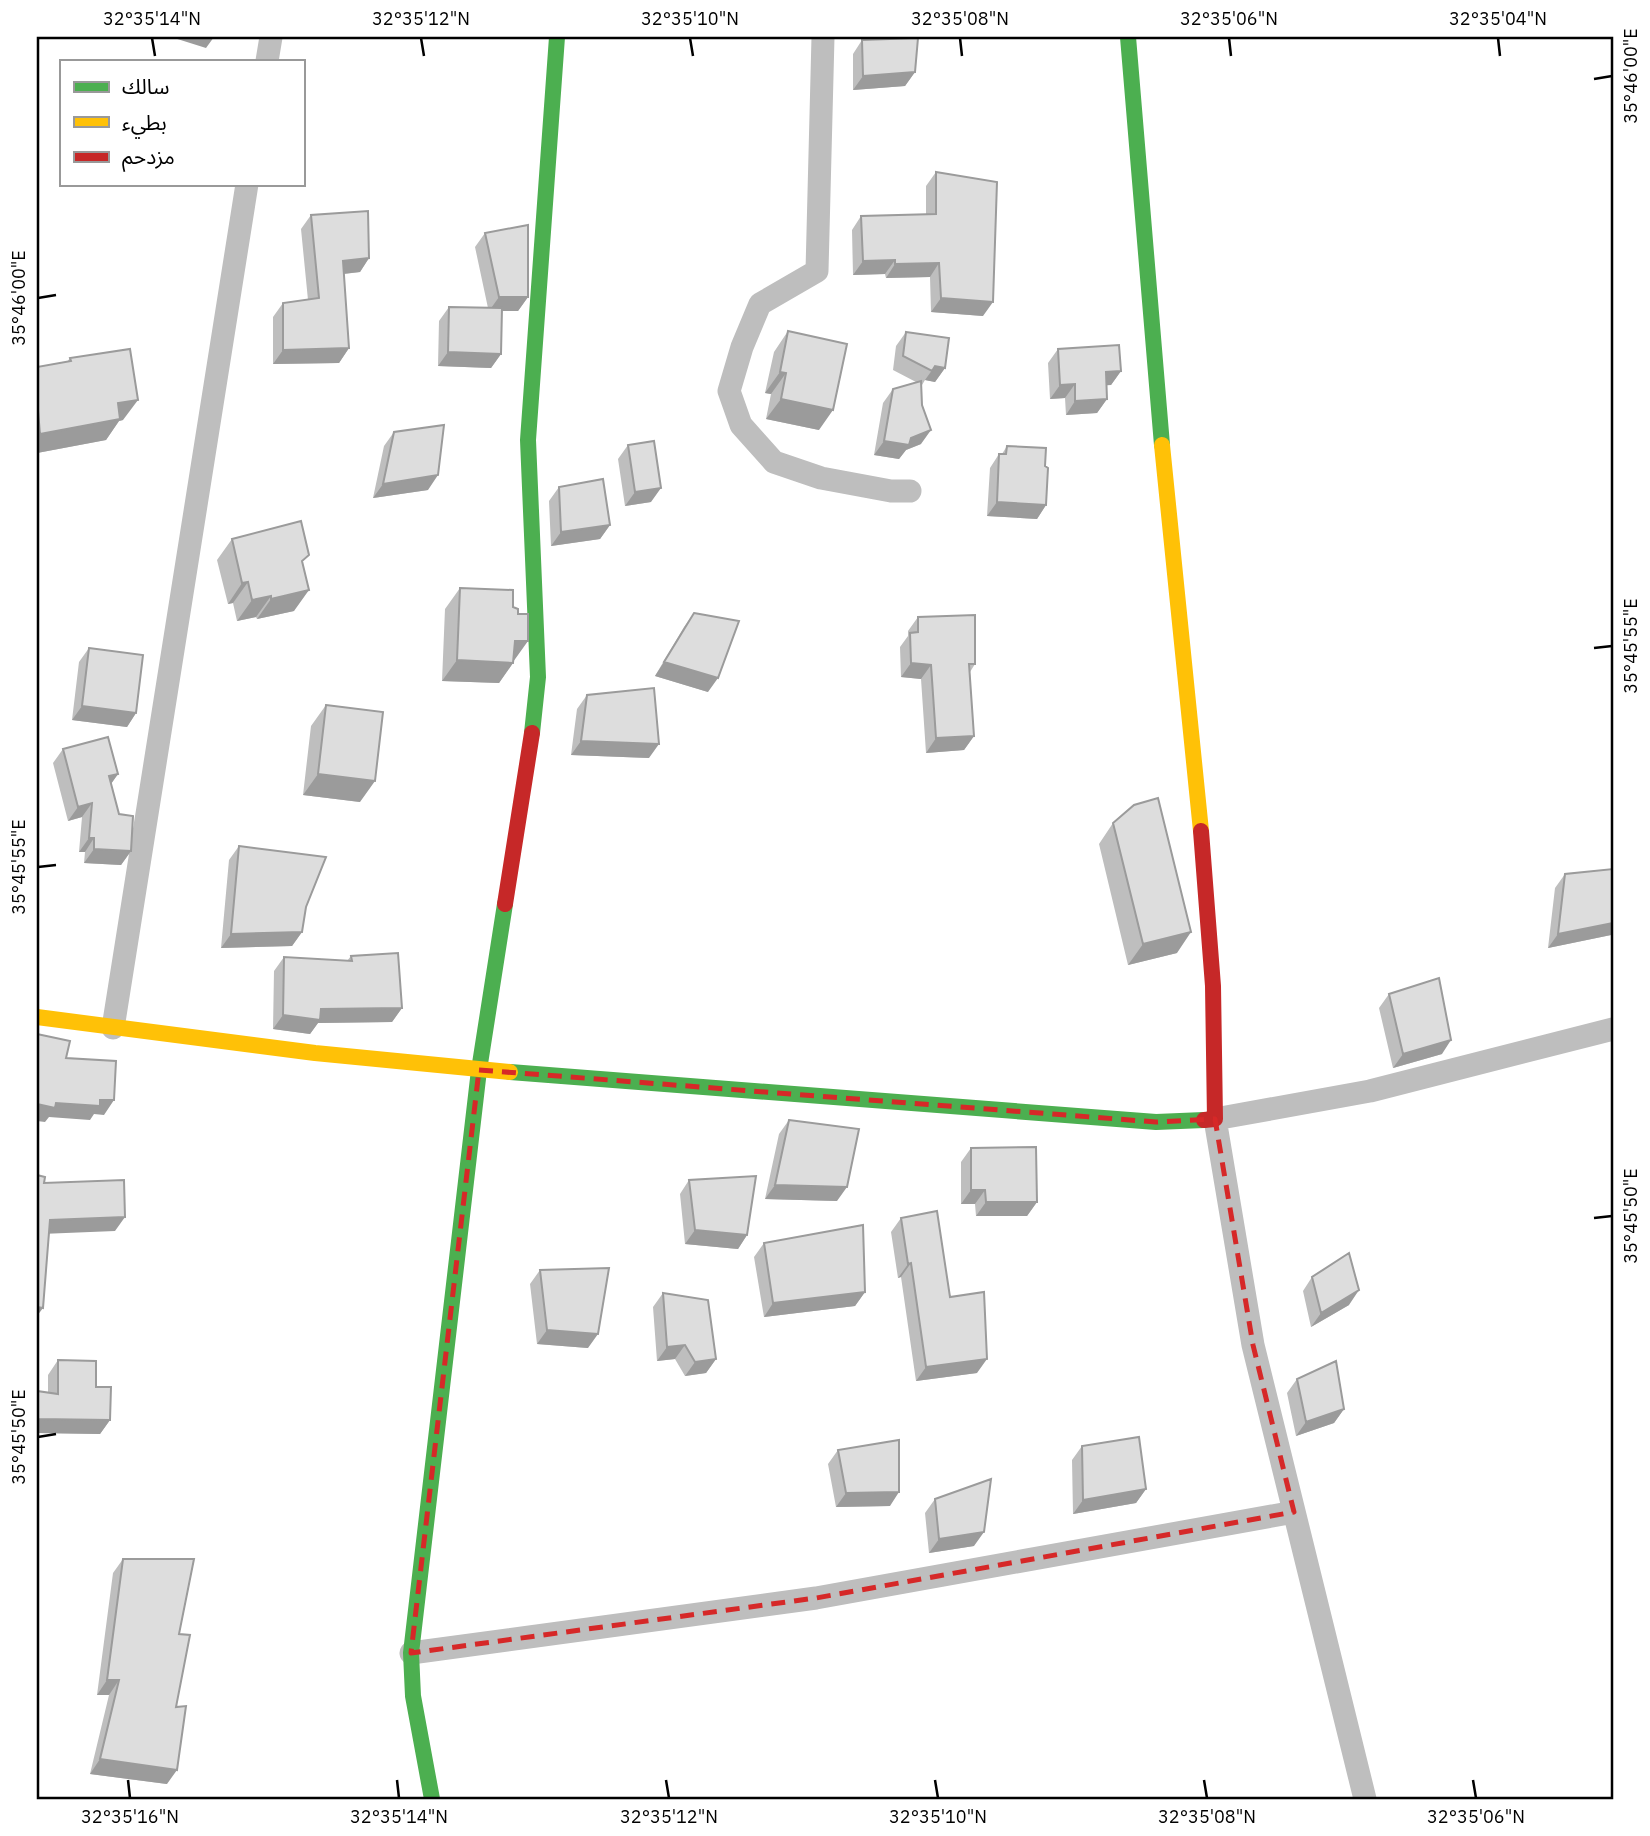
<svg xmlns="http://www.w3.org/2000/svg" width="1650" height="1836" font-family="'IBM Plex Sans','Noto Sans Arabic',sans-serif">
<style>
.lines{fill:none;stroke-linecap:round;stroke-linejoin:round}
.street{stroke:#bebebe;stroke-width:23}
.fast{stroke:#4caf50;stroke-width:16}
.slow{stroke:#ffc107;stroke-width:16}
.jam{stroke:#c62828;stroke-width:16}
.wall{fill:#bebebe}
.shaded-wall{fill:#9b9b9b}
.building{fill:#ddd;stroke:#9b9b9b;stroke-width:2}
.marked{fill:none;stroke:#d62828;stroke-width:5;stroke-dasharray:14 9;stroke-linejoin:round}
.ticks{fill:none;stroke:#000;stroke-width:2.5}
.neatline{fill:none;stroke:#000;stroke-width:2.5}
.ticks-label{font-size:18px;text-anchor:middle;fill:#000}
</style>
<rect width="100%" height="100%" fill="#fff"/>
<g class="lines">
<path class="street" d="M823,37L817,271L760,304L742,347L729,391L741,425L774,462L821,478L891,491H910
M267,61L271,37
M113,1028L247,184
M411,1653L816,1598L1294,1512
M1365,1799L1253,1345L1215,1119L1370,1091L1613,1029"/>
<path class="fast" d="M1128,37L1162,445
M532,733L538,677L528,440L557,37
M510,1072L1156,1122L1204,1120
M432,1799L413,1696L411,1653L479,1070L505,904"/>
<path class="slow" d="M1162,445L1201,831
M37,1017L315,1053L510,1072"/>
<path class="jam" d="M1201,831L1213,986L1215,1119L1204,1120
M505,904L532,733"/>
</g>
<path class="wall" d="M862,40L915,72L905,86L853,90V54Z
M936,172L983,316L931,312L930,277L886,278L885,274L853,275L852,230L861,216L926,214V186Z
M311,215L369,258L360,272L344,274L349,348L339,363L273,364V317L283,303L308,300L301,229Z
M485,233L528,297L518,311H502L501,354L491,368L438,366L439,321L449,307L488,308L475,247Z
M788,331L819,430L766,419L771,394L765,393L774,352Z
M906,332L945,368L935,382L925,380L922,385L921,444L906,450L899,459L874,455L883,403L893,389L916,382L893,370L896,346Z
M1058,349L1121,371L1111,385H1106L1107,399L1097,413L1066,415L1065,398L1050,399L1048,363Z
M70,358L123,420L119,421L106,440L37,453V367L67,362Z
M394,432L428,490L373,498L384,446Z
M628,445L651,502L625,506L618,459Z
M1007,446L1045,466L1046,505L1037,519L987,516L990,468L999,454H1002Z
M559,487L610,525L600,539L551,546L549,501Z
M232,539L303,564L294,611L257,619L256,617L237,621L233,603L228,604L217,560Z
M460,588L513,607V663L499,683L442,681L445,609Z
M694,613L708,692L655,676L684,627Z
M918,617L975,664L970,672L974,736L964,750L926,753L921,679L901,677L900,647L908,636V631Z
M89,648L136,713L127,727L72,720L79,662Z
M587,695L649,758L571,755L577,709Z
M326,705L360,802L303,795L311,726Z
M63,749L118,774L111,784L119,814L131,851L121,865L84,863L85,852H79L82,817L68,821L53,763Z
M1113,823L1177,953L1128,965L1099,844Z
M239,846L306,907L302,932L292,946L221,948L229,860Z
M1613,869V933L1611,935L1548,948L1555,888L1565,874Z
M351,956L402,1008L392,1022L318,1023L310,1034L273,1029L274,971L284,957L347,961Z
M1389,994L1442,1054L1393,1068L1379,1008Z
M789,1120L837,1201L765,1199L779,1134Z
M971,1148L1037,1202L1027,1216H976L975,1204H961V1162Z
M689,1180L747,1235L738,1249L685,1244L680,1194Z
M901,1218L950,1297L977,1373L916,1381L901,1277L898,1278L891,1232Z
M764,1243L865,1292L855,1306L764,1317L754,1257Z
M540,1270L588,1348L537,1344L530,1284Z
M1312,1277L1349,1305L1311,1327L1303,1291Z
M663,1293L716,1359L706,1373L685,1376L675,1359L657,1361L653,1307Z
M58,1360L96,1387L110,1420L100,1434L37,1433V1391L48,1393V1375Z
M1297,1379L1344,1409L1334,1423L1296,1436L1287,1393Z
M1082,1446L1146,1489L1136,1503L1073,1514L1072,1460Z
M838,1450L890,1506L836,1507L828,1464Z
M935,1499L974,1546L929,1553L925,1513Z
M123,1559L179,1634L176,1707L167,1784L90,1774L109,1695H97L113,1573Z"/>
<path class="shaded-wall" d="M171,37H214L206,48Z
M915,72L905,86L853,90L863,76Z
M369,258L360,272L333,275L343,261Z
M895,260L885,274L853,275L863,261Z
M939,263L930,277L886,278L895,264Z
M499,297H528L518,311H489Z
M941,298L993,302L983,316L931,312Z
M349,348L339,363L273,364L283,350Z
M448,352L501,354L491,368L438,366Z
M935,366L945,368L935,382L925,380Z
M1121,371L1111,385L1096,386L1106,372Z
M780,372L786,373L771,394L765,393Z
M1075,384L1065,398L1050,399L1060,385Z
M781,399L833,410L819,430L766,419Z
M1107,399L1097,413L1066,415L1075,401Z
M138,400L123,420L119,421L106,440L37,453V438L40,434L118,403Z
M931,430L921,444L906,450L899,459L874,455L884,441L911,438Z
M438,475L428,490L373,498L383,484Z
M661,488L651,502L625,506L635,492Z
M997,502L1046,505L1037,519L987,516Z
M610,525L600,539L551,546L561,532Z
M248,582L233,603L228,604L242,583Z
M309,590L294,611L257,619L271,599Z
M271,596L256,617L237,621L252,600Z
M515,641H528L513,662Z
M457,660L513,663L499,683L442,681Z
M664,662L718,678L708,692L655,676Z
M911,663L931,665L921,679L901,677Z
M82,706L136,713L127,727L72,720Z
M974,736L964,750L926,753L936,738Z
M581,741L659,744L649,758L571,755Z
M118,774L108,788L109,776Z
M318,774L375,781L360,802L303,795Z
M92,803L82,817L68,821L78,807Z
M89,838H94L85,852H79Z
M94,849L131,851L121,865L84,863Z
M1613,923V933L1611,935L1548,948L1558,934Z
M302,932L292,946L221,948L231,934Z
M1191,932L1177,953L1128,965L1143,944Z
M402,1008L392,1022L318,1023L310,1034L273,1029L283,1015L321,1009Z
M1451,1040L1442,1054L1393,1068L1403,1054Z
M100,1100H114L104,1115L94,1114L90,1120L49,1117L45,1122L37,1121V1104Z
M775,1185L847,1187L837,1201L765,1199Z
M971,1190H985L975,1204H961Z
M986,1202H1037L1027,1216H976Z
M125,1217L115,1231L41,1234L50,1220Z
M695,1230L747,1235L738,1249L685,1244Z
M911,1263L901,1277L898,1278L908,1264Z
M1359,1290L1349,1305L1311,1327L1321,1313Z
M865,1292L855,1306L764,1317L773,1303Z
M37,1307L43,1308L37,1316Z
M547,1330L598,1334L588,1348L537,1344Z
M685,1345L675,1359L657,1361L667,1347Z
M716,1359L706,1373L685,1376L695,1362Z
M987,1359L977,1373L916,1381L926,1367Z
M1344,1409L1334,1423L1296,1436L1306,1422Z
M37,1419L110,1420L100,1434L37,1433Z
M1146,1489L1136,1503L1073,1514L1083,1500Z
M899,1492L890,1506L836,1507L846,1493Z
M984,1532L974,1546L929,1553L939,1539Z
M107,1680H119L109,1695H97Z
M100,1759L177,1770L167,1784L90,1774Z"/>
<path class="building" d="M918,38L915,72L863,76L862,40Z
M936,172L997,182L993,302L941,298L939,263L895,264V260L863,261L861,216L936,214Z
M368,211L369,258L343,261L349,348L283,350V303L319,298L311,215Z
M528,225V297H499L485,233Z
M449,307L502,308L501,354L448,352Z
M788,331L847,344L833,410L781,399L786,373L780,372Z
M906,332L949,338L945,368L935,366L932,371L903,356Z
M1119,345L1121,371L1106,372L1107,399L1075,401V384L1060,385L1058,349Z
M130,349L138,400L118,403L120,419L40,434L37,399V367L71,361L70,358Z
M921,381L922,405L931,430L911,438L909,445L884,441L893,389Z
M444,425L438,475L383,484L394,432Z
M654,441L661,488L635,492L628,445Z
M1007,446L1046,448L1045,466L1048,468L1046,505L997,502L999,454H1006Z
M603,479L610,525L561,532L559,487Z
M301,521L309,555L302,561L309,590L271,599V596L252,600L248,582L242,583L232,539Z
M460,588L513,590V607L518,609V614H528V641H515L513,663L457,660Z
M694,613L739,621L718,678L664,662Z
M975,615V664H969L974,736L936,738L931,665L911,663L910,633L918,632V617Z
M89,648L143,655L136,713L82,706Z
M654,688L659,744L581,741L587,695Z
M326,705L383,712L375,781L318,774Z
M108,737L118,774L109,776L119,814L133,816L131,851L94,849V838H89L92,803L78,807L63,749Z
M1158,798L1191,932L1143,944L1113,823L1134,805Z
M239,846L326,857L306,907L302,932L231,934Z
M1613,869V923L1558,934L1565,874Z
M398,953L402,1008L321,1009L320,1020L283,1015L284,957L352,961L351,956Z
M1439,978L1451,1040L1403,1054L1389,994Z
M37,1034L70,1041L66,1058L116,1061L114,1100H100V1106L56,1103L55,1108L37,1104Z
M789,1120L859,1129L847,1187L775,1185Z
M1036,1147L1037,1202H986L985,1190H971V1148Z
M37,1175L45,1177L44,1183L124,1180L125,1217L50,1220L43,1308L37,1307Z
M756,1176L747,1235L695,1230L689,1180Z
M937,1211L950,1297L984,1292L987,1359L926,1367L911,1263L908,1264L901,1218Z
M863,1225L865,1292L773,1303L764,1243Z
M1349,1253L1359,1290L1321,1313L1312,1277Z
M609,1268L598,1334L547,1330L540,1270Z
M663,1293L708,1300L716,1359L695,1362L685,1345L667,1347Z
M58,1360L96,1361V1387H111L110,1420L37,1419V1391L58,1394Z
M1336,1361L1344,1409L1306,1422L1297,1379Z
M1139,1437L1146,1489L1083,1500L1082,1446Z
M899,1440V1492L846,1493L838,1450Z
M991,1479L984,1532L939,1539L935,1499Z
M123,1559H194L179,1634L190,1635L176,1707L186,1706L177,1770L100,1759L119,1680H107Z"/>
<path class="marked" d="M479,1070L1156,1122L1215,1119L1253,1345L1294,1512L816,1598L411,1653Z"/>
<path class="ticks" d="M152,38L155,56M421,38L424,56M690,38L693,56M960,38L962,56M1229,38L1231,56M1498,38L1500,56M1594,79L1612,76M38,298L56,295M1594,648L1612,646M38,867L56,865M1594,1218L1612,1216M38,1437L56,1434M128,1780L130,1798M397,1780L399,1798M666,1780L669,1798M935,1780L938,1798M1204,1780L1207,1798M1473,1780L1476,1798"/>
<rect width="1650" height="1836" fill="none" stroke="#ffffff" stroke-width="77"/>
<rect x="60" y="60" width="245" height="126" fill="#ffffff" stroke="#999999" stroke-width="2"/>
<rect x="74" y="82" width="35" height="10" fill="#4caf50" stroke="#999999" stroke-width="2"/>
<text x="122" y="94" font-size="21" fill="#000000">سالك</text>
<rect x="74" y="117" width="35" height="10" fill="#ffc107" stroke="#999999" stroke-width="2"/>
<text x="122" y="130" font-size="21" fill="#000000">بطيء</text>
<rect x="74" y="152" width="35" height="10" fill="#c62828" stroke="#999999" stroke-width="2"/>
<text x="122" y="164" font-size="21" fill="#000000">مزدحم</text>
<rect x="38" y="38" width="1574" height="1760" class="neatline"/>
<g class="ticks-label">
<text x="152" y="25">32°35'14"N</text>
<text x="421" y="25">32°35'12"N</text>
<text x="690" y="25">32°35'10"N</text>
<text x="960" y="25">32°35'08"N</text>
<text x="1229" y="25">32°35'06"N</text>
<text x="1498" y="25">32°35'04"N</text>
<text transform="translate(1631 76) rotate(-90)" y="6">35°46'00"E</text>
<text transform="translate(19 298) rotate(-90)" y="6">35°46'00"E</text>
<text transform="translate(1631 646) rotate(-90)" y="6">35°45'55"E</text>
<text transform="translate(19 867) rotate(-90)" y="6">35°45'55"E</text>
<text transform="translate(1631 1216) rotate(-90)" y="6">35°45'50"E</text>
<text transform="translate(19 1437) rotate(-90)" y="6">35°45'50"E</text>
<text x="130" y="1823">32°35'16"N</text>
<text x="399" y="1823">32°35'14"N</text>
<text x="669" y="1823">32°35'12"N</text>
<text x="938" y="1823">32°35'10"N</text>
<text x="1207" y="1823">32°35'08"N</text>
<text x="1476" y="1823">32°35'06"N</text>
</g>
</svg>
